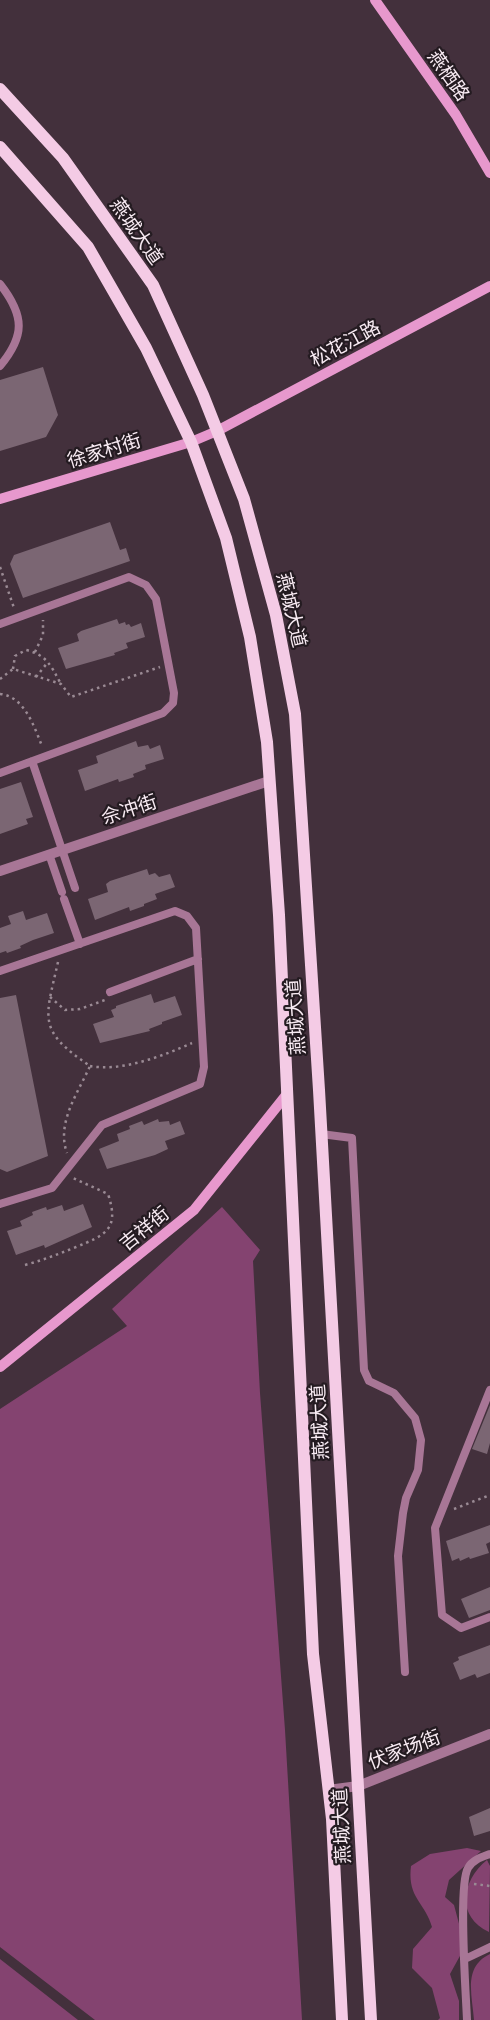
<svg xmlns="http://www.w3.org/2000/svg" width="490" height="2020" font-family="'Titillium Web','Noto Sans SC',sans-serif">
<style>
.green{fill:#844370}
.building{fill:#7b6673}
.lines{fill:none;stroke-linecap:round;stroke-linejoin:round}
.path{stroke:#9a8a94;stroke-width:2.5;stroke-dasharray:2.5 4;stroke-linecap:butt}
.lane{stroke:#a87696;stroke-width:8}
.street{stroke:#a87696;stroke-width:10}
.secondary{stroke:#e798cd;stroke-width:10}
.primary{stroke:#f4cbe5;stroke-width:12}
.labels{text-anchor:middle;stroke-width:4.5;stroke-linejoin:round;paint-order:stroke}
.street-label{font-size:19px;fill:#f8ebf3;stroke:#241b21}
</style>
<rect width="100%" height="100%" fill="#43303c"/>
<path class="green" d="M222,1207L260,1250L253,1261L260,1393L285,1730L302,2020H95L0,1947V1409L127,1326L112,1309Z
M467,1848L481,1851L449,1880L445,1897L454,1905L462,1935L461,1954L450,1974L459,2001V2020H438L440,2018L432,1988L412,1968L413,1949L432,1927C425,1902 407,1898 411,1866L430,1854Z
M487,1860L490,1866L489,1932C455,1916 462,1880 487,1860Z
M490,1954V2020H474C472,1994 463,1967 490,1954Z
M0,1959L78,2020H0Z"/>
<path class="building" d="M43,367L58,415L46,437L0,451V380Z
M110,522L120,550L126,548L130,561L23,598L10,564L14,555Z
M117,619L119,624L125,622L126,625L129,624L131,627L141,623L145,637L126,643L128,648L114,653L115,655L66,669L58,648L79,641L77,634L81,631Z
M136,741L138,747L148,745L150,749L160,745L164,759L145,765L146,769L133,774L134,777L119,782L118,779L85,791L78,770L98,763L96,756Z
M21,782L33,817L26,819L28,824L0,834V789Z
M147,869L149,875L155,873L159,877L170,874L175,887L155,894L157,899L144,904V906L130,911L129,907L95,920L88,899L108,892L106,884L110,881Z
M23,911L26,920L47,913L54,933L33,940L20,946L21,948L7,953L6,951L0,953V928L11,924L8,916Z
M151,994L154,1003L175,996L182,1015L162,1022V1024L149,1029L150,1031L100,1043L93,1024L114,1017L111,1010L116,1008V1006Z
M16,995L48,1156L7,1172L0,1169V998Z
M158,1119L159,1122L169,1121L170,1125L180,1121L185,1134L165,1141L168,1149L155,1155L107,1169L99,1149L119,1141L117,1134L130,1129L129,1126L142,1121L144,1125Z
M83,1204L92,1227L45,1248L44,1245L16,1255L7,1231L22,1226L20,1221L33,1215L32,1212L46,1207L47,1210L62,1205L64,1211Z
M490,1405V1443L487,1454L472,1449Z
M490,1525V1542L486,1544L489,1553L470,1559L469,1557L460,1561L459,1558L452,1561L446,1541Z
M490,1587V1610L469,1618L461,1599Z
M490,1645V1673L477,1678L475,1674L460,1680L453,1663L459,1660L458,1657Z
M490,1808V1831L474,1836L469,1817Z"/>
<g class="lines">
<path class="path" d="M0,567L14,608
M35,652L43,635V620
M13,669L15,656L26,650C47,655 51,666 61,684
M36,677L48,662
M0,679L13,669L61,684L71,697L160,667
M0,694C24,696 34,726 42,746
M58,962C45,1020 37,1030 90,1066C78,1093 56,1123 67,1153
M50,997L65,1010L80,1009L105,1000
M90,1066C121,1072 163,1056 192,1043
M25,1265C43,1260 59,1254 76,1247C105,1235 120,1230 108,1194L73,1178
M454,1509L490,1495
M474,1884L490,1886"/>
<path class="lane" d="M0,284C25,316 25,336 0,366
M0,624L129,577L146,585L156,599L174,693L173,703L163,713L0,773
M32,761L75,888
M49,854L62,892
M64,899L80,944
M0,971L175,911L187,916L196,928L204,1067L200,1084L102,1125L52,1188L0,1204
M110,992L198,959
M321,1134L352,1138L364,1370L369,1381L394,1393L415,1418L421,1440L418,1470L406,1498L403,1513L398,1556L405,1672
M490,1390L435,1528L442,1615L461,1628L490,1617
M465,1959L490,1947
M467,2020C466,1995 458,1885 468,1868C472,1860 482,1857 490,1854"/>
<path class="street" d="M0,871L269,781
M328,1790L358,1786L490,1734"/>
<path class="secondary" d="M375,0L456,115L490,173
M0,499L191,442L217,431L490,286
M0,1367L194,1210L287,1094"/>
<path class="primary" d="M0,89L63,158L153,285L203,395L244,499L276,615L295,714L319,1090L371,2020
M0,147L88,247L146,348L191,442L226,538L250,637L267,742L279,915L313,1654L332,1819L342,2020"/>
</g>
<g class="labels">
<g class="street-label">
<text transform="translate(449 75) rotate(55)" y="7">燕栖路</text>
<text transform="translate(137 231) rotate(55)" y="7">燕城大道</text>
<text transform="translate(345 343) rotate(-28)" y="7">松花江路</text>
<text transform="translate(104 450) rotate(-17)" y="7">徐家村街</text>
<text transform="translate(292 610) rotate(77)" y="7">燕城大道</text>
<text transform="translate(129 809) rotate(-18)" y="7">佘冲街</text>
<text transform="translate(295 1017) rotate(-94)" y="7">燕城大道</text>
<text transform="translate(144 1228) rotate(-39)" y="7">吉祥街</text>
<text transform="translate(319 1422) rotate(-93)" y="7">燕城大道</text>
<text transform="translate(404 1749) rotate(-21)" y="7">伏家场街</text>
<text transform="translate(341 1826) rotate(-93)" y="7">燕城大道</text>
</g>
</g>
</svg>
